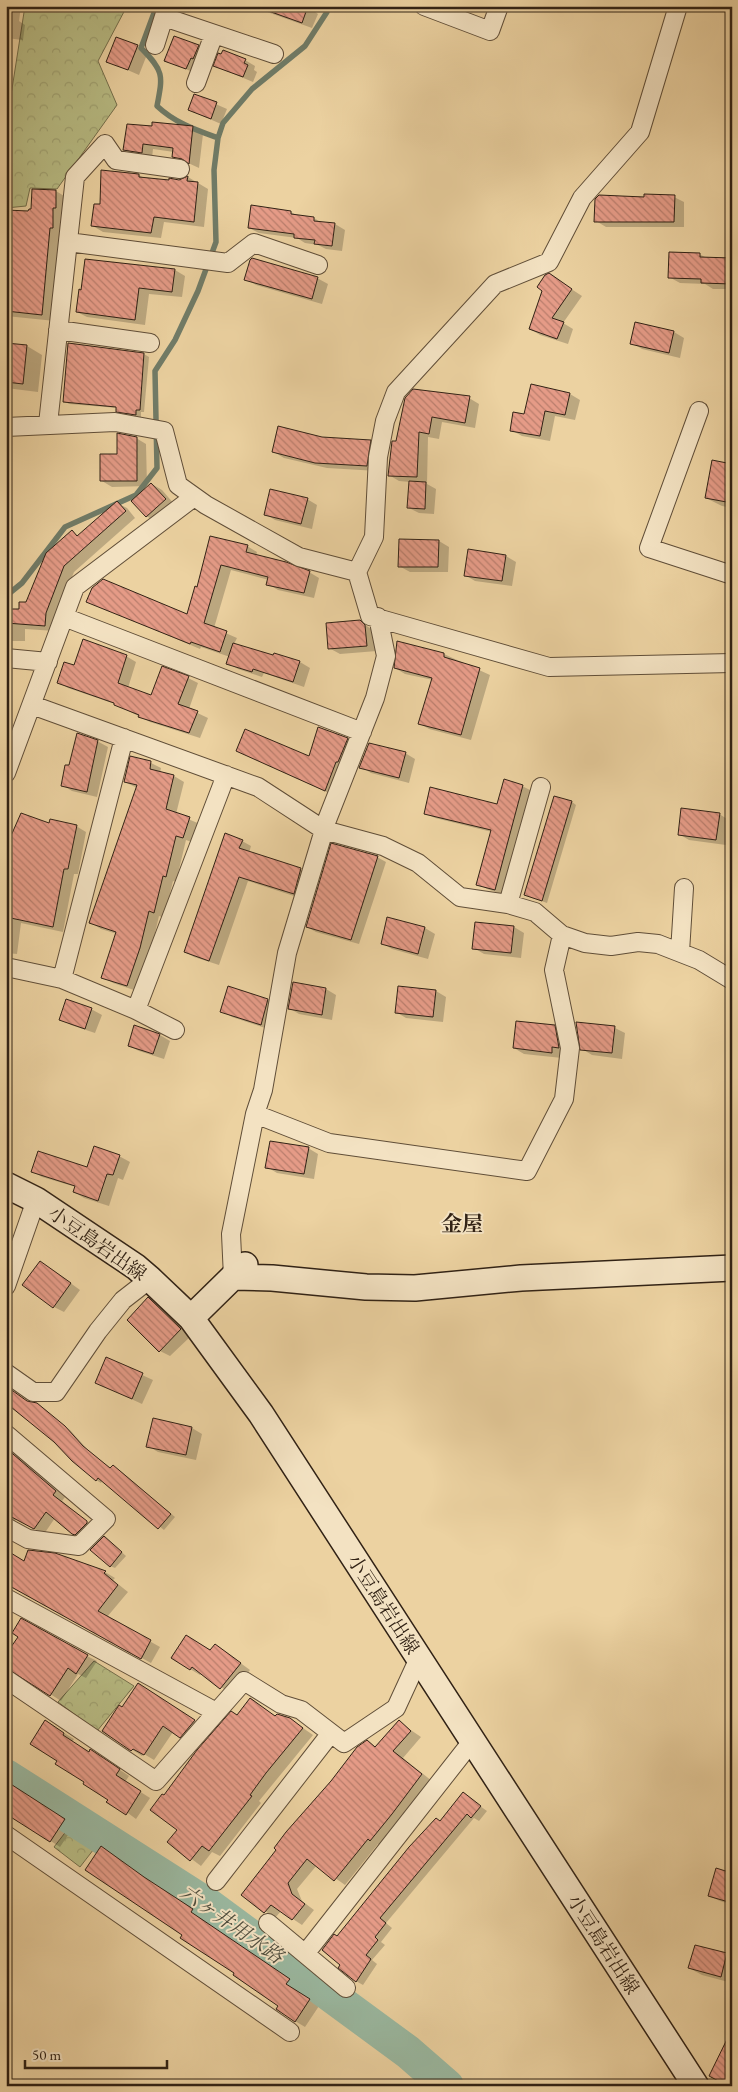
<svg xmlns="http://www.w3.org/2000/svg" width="738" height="2092" font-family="'EB Garamond','Noto Serif JP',serif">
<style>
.forest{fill:url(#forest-crowns);stroke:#746f4c}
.shadow{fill:#0003}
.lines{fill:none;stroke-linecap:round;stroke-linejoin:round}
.stream{stroke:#707c68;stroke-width:5.5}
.river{stroke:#9ab8a0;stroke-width:34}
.building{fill:url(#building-back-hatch);stroke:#312215}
.street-casing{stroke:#604e38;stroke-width:20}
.secondary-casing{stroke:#312215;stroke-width:28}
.street{stroke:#f3e2c2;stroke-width:18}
.secondary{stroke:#f3e2c2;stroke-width:25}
.labels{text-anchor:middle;stroke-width:4;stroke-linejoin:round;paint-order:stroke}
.street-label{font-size:19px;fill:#312215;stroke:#f3e2c2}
.water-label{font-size:20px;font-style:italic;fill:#504f3f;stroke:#f3e2c2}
.quarter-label{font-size:21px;font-weight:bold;fill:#312215;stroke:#f3e2c2}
</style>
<defs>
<pattern id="forest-crowns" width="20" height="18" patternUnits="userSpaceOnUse" patternTransform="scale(1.25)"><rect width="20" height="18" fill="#b8bc84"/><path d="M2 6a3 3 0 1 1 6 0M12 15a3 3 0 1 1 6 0" fill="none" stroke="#9fa171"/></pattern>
<pattern id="building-back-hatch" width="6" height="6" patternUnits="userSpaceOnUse" patternTransform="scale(1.25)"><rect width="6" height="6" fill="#e59b87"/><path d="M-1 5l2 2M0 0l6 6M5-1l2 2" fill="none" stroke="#ba7e6d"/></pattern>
</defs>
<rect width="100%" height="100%" fill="#ecd2a1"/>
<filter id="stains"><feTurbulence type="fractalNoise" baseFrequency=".004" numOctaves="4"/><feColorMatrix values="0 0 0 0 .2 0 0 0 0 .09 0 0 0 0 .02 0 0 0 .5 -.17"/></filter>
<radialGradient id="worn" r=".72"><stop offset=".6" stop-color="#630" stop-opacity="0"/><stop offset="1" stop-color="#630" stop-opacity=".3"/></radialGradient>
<path class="forest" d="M25,6H127L98,61L117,105L57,189L30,188L26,206L6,208V112L9,108Z
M94,1661L134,1686L97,1731L58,1702Z
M71,1825L97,1845L80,1867L54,1847Z"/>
<path class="shadow" d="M6,6H21L19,21L25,25L23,40L6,38Z
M243,6H315L314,11L318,14L312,28L253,7L252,9Z
M116,38L148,52L139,75L107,61Z
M198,46L208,52L197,74L165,60Z
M245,60L255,66L254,70L257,72L253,82L215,66Z
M195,95L227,109L221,124L189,110Z
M154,124L193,128L203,134L199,168L173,156L174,152L153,149L152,158L135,156L125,150L153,128Z
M139,175L145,179L179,181L188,177L208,189L204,227L164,222L161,238L103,232L93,226L101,206Z
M56,191L69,199L55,321L6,316V212L30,213Z
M599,196L674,197L684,202V227H606L596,221Z
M291,212L298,216L314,218L322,223L335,224L345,230L342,251L326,249L318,245L305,243L297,238L259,233L249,228Z
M699,254L707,258L732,259V289H713L705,284L680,283L669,277Z
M175,270L185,276L182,297L149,294L145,325L87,317L77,312Z
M317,278L328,284L322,304L256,285L246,279Z
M559,281L582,296L563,323L573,329L568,344L540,335L530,329Z
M636,323L674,332L684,338L680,358L642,349L632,343Z
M6,344L27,346L42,355L38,392L6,388Z
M69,344L144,354L149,357L144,412H141V417L122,414L118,411V408L69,404L64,401Z
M532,386L570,394L580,400L575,420L555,416L550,441L522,436L511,430L525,416Z
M406,398H469L479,404L475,428L442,422L439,439L428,437L427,484L436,489L434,514L419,513L409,508L410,482L399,481L389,475Z
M136,438L146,444L147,486L112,487L102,481L118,456Z
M322,438L370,441L380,447L377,471L327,468L284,458L274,452Z
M732,465V508L722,506L706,498Z
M152,484L162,490L175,505L157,522L146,516Z
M307,499L317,505L312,529L275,520L265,514Z
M117,503L127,508L135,518L74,572L55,619V631L25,629V641H6V610H20L27,604L72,532L79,536Z
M211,537L247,546L257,552L256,556L309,572L319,578L314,598L278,590L268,584L269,580L231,570L214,628L237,638L234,644L274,657L275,654L300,662L310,668L304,687L264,673L262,677L238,669L228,663L230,657L201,647L200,649L87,601L188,616L198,588Z
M439,541L449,547L448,572H410L399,566Z
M506,556L516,562L512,586L475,581L465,575Z
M360,621L375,632L377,651L340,654L329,648Z
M398,643L444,654L490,675L471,740L429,729L419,723L433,680L405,674L395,668Z
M126,656L136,662L128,688L151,697L188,678L198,683L189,709L208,718L200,738L150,722L115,704L68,688L58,682L75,667Z
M347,739L357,745L335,796L238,751L310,758Z
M97,741L108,747L97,797L72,791L62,785L70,767Z
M405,753L415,759L409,783L371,773L361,767Z
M131,758L151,763L161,768L160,773L174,776L184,782L176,814L200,824L194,843L186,840L176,882L173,881L164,918L159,916L150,954L137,991L113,983L103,977L117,934L101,929L91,923L137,788L125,782Z
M522,786L532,791L504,895L487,889L478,884L492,832L435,818L425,813L498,805Z
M572,802L576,805L547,903L530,897L526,895Z
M719,814L729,820L726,845L689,840L679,834Z
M50,825L76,826L86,832L78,874H74L63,932L21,923L17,954L6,953V863Z
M242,841L251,846L249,853L301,870L310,875L303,899L248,881L219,965L194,957L185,952Z
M377,857L386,862L359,944L316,932L307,927Z
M514,927L524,933L521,958L484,954L474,948Z
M425,928L435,934L428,959L392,949L382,943Z
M399,987L436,991L446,997L443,1022L406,1018L396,1012Z
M326,989L336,995L332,1020L299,1014L289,1008Z
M268,1000L278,1006L271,1030L232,1017L222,1011Z
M91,1009L102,1015L95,1033L71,1025L61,1019Z
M135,1027L160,1035L170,1041L164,1059L139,1051L129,1046Z
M554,1027L565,1033L562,1058L524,1054L514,1048Z
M615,1028L625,1033L622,1059L592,1055L582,1049Z
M308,1148L318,1154L314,1179L277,1173L267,1167Z
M119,1156L130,1162L123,1180L118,1178L109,1206L84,1198L74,1192L76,1187L42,1177L32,1171L88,1169Z
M50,1268L80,1290L64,1312L54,1307Z
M149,1299L159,1305L191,1336L170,1356L160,1351Z
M107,1359L153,1380L142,1404L97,1383Z
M28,1402L41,1407L70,1430L88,1450L111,1469H118L175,1517L164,1530L102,1481L101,1483L96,1480Z
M192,1428L202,1434L196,1460L158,1452L148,1446Z
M6,1444L9,1449L65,1497L62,1501L96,1529L83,1539L55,1518L44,1534L17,1519L7,1527L6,1532Z
M109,1541L126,1556L115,1568L110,1566Z
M55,1555L105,1572L115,1578L113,1580L128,1592L107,1617L160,1647L151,1663L6,1583L25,1562Z
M196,1642L211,1651L216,1645L250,1670L231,1694L202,1673L200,1675L190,1669Z
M87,1656L97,1661L86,1678L78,1674L61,1701L20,1674Z
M149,1690L204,1727L191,1743L173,1732L154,1760L144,1754L142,1756L104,1731L122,1709Z
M251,1699L276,1717L290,1719L313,1735L259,1801L261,1803L220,1856L212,1852L201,1866L169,1842L179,1830L238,1716Z
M399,1722L421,1737L403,1758L432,1781L381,1845L378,1844L345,1885L317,1865L297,1889L302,1901L314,1910L302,1925L281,1911L275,1918L243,1895L367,1742L377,1748Z
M56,1728L74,1739L72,1742L90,1753L101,1757L129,1776L125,1782L150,1798L136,1819L58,1761Z
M6,1781L74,1826L60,1847L6,1812Z
M463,1794L487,1811L479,1821L474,1818L386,1923L392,1928L381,1942L385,1945L372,1960L377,1964L363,1985L356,1981L342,1964L338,1937L441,1822Z
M732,1874V1905L720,1901L709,1896Z
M154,1885L202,1916L200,1918L299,1986L296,1991L319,2006L305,2027L295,2021L280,2005L184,1935Z
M727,1954L732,1957V1983L702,1975L689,1968Z
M732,2033V2086H729L722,2083Z"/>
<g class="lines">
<path class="stream" d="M154,6V13L141,48C164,71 163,75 157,106C175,123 196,130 218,138
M6,596L22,583L65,527L136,495L157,468L155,371L175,340L198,291L216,242L214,170L218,138L223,123L252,89L305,46L327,12V6"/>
<path class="river" d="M6,1776L208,1905L408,2052L447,2086"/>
</g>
<path class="building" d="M260,6H308L302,23L260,8Z
M174,36L199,45L193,59L191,58L186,69L164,61Z
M116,37L138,45L128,70L106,62Z
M223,50L246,59L244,63L248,65L243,77L213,66L218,53L221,54Z
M194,94L217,102L211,119L188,110Z
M152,122L193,126L189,164L182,159L172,157L173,148L143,144L142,153L123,150L127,124L152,126Z
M101,170L139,174V177L169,180V178L179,180L188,176L187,181L198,182L194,222L154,217L151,233L91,226L94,204H100Z
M32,189L56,190V208H53V228H50L42,315L6,311V210L28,211L29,209H31Z
M644,194L675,195L674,222H594L595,199L599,195L644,197Z
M251,205L291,211V214L314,217V221L335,223L332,246L314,244L315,240L294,238V234L248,228Z
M669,252L700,253V257L732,258V284L701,283V279L668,278Z
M252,258L318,277L312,299L244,280L250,260Z
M85,259L175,269L172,292L139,288L135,320L76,312L79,289L81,290Z
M549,273L572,289L552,318L564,322L557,339L529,329L542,291L537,287L545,275Z
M635,322L674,331L669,353L630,344Z
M6,343L27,345L23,384L6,382Z
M68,343L144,353L140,410H136V415L116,412V407L63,402Z
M531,384L570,393L565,415L545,411L540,436L510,431L513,412L524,414Z
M413,389L470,396L465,423L432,417L429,434L419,432L417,477L388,476L392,441H396L405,398Z
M278,426L322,437L371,440L367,466L315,463L272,452Z
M117,433L137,437V481H100V454H117Z
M712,460L732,464V503L705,498Z
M409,481L426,482L425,509L407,508Z
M151,483L166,499L146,517L131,501Z
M270,489L308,498L301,524L264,515Z
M117,501L126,511L64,566L46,613L45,626L6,623V609H19V602H26L46,553L72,530L77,536Z
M210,536L248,545L246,552L286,562L310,571L304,593L266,585L268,577L221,565L204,623L227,631L220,652L191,642L190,644L86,602L92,588L103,579L187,614L195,586L197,587Z
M399,539L439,540L438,567H398Z
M468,549L506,555L502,581L464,576Z
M360,620L365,625L367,646L328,649L326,623Z
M83,639L127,655L118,683L151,695L162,666L189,676L178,704L198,711L189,733L138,717L139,715L114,705V703L57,683L64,662L74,665Z
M397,641L444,653V657L480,668L461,735L418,724L432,678L394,668Z
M233,643L273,655L274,653L300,661L293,682L253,669L252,672L226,664Z
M318,727L348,738L338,762H336L325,791L236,751L245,729L309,756Z
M77,733L98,740L87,792L61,786L65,765H69Z
M369,743L406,752L399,778L359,768Z
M130,756L151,761L150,769L174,775L166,809L190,817L183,838L176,836L166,877L163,876L154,913L149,911L140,948L127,986L101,978L116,932L89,923L137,785L124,782Z
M504,779L523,785L495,890L476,885L491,830L424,814L430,787L497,804Z
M554,796L572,801L542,901L524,895Z
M681,808L720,813L716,840L678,835Z
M21,813L49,823L50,819L77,825L68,869H64L53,927L6,917V858L10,838Z
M225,833L243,840L239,848L301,868L294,894L239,877L209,961L184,952Z
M331,843L378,856L351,940L306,927Z
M387,917L425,927L418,954L381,944Z
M475,922L514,926L511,953L472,949Z
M293,982L326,988L322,1015L288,1009Z
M228,986L268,999L261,1025L220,1012Z
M398,986L436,990L433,1017L395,1013Z
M66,999L92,1008L85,1029L59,1020Z
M516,1021L555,1025L559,1048L552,1047V1053L513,1048Z
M576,1022L615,1026L612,1053L580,1050Z
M134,1025L160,1034L153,1054L128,1046Z
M270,1141L309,1147L304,1174L265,1168Z
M94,1146L120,1155L113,1175L107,1174L98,1201L73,1192L75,1186L31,1172L38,1151L87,1167Z
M40,1261L71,1283L53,1308L22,1285Z
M148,1297L181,1329L159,1352L127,1320Z
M106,1357L143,1373L132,1399L95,1383Z
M6,1386L27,1401L37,1403L65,1426L83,1446L110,1468L113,1465L171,1514L158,1529L98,1478L96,1481L72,1461L54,1442L6,1403Z
M153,1418L192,1427L186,1455L146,1447Z
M6,1448L56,1491L53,1495L87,1521V1523L75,1535L72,1534L46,1512L34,1529L6,1514Z
M104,1536L122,1552L110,1567L90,1550Z
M6,1550L24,1561L28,1550L55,1553L106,1571L104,1573L118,1585L98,1611L151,1640L141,1659L6,1584Z
M21,1618L88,1655L76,1674L68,1668L50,1696L6,1668V1654L18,1637L12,1633Z
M186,1635L210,1650L215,1644L241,1663L220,1689L192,1667L190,1670L171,1658Z
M138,1683L195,1720L180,1738L163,1726L144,1755L133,1749L131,1751L102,1731L119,1705L122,1707Z
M250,1698L275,1716L277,1714L290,1718L303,1728L266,1773L250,1795L252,1796L209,1851L202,1846L190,1861L167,1842L177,1830L150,1810L162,1794L164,1795L197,1750L231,1711L237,1715Z
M45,1720L64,1733L63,1735L89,1752L90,1749L120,1769L116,1775L141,1791L126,1815L106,1802L108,1800L83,1784L84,1782L55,1764L57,1761L30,1744Z
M399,1720L411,1731L393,1751L422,1774L392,1814L370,1841L368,1839L334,1881L307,1859L288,1883L292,1894L305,1904L292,1920L271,1905L264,1913L241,1895L276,1850L274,1848L286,1832L331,1781L357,1747L367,1740L375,1747Z
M6,1781L65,1819L50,1842L6,1814Z
M463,1792L481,1806L471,1818L467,1814L380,1918L386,1923L375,1937L378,1940L366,1955L371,1959L356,1982L338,1968L340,1965L322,1950L334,1934L337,1936L409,1847L436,1818L440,1821Z
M101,1846L144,1877L193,1909L191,1912L290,1979L286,1984L310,1999L295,2022L276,2009L278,2006L233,1975L234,1973L180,1938L182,1935L85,1870Z
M716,1868L732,1873V1903L708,1896Z
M695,1945L727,1953L721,1977L688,1968Z
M732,2029V2069L724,2084L709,2076Z"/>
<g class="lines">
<defs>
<path id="street" d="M424,6L490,31L499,6
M678,6L640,132L582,198L549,262L495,284L396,392L385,421L378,457L374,537L357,572L370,616L549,667L732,663
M164,17L274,54
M155,45L167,7
M196,83L214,34
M68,242L228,263L254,243L318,265
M58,330L150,343
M699,411L649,548L732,575
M48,424L75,177L105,144L116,160L180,169
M6,427L115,422L164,431L178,485L206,505L299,557L357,572
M64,617L362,732
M6,658L48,662
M32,705L258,787L324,830L383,846L418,863L460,897L508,904L535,912L562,935L585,943L611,946L638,942L658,944L699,960L732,980
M6,773L75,587L194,497
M508,904L541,787
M680,952L684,888
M6,967L62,979L136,1010L175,1030
M62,979L124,738
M136,1010L226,775
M255,1114L329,1143L527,1171L564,1099L570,1048L554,970L562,935
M233,1277L231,1234L255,1114L263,1090L287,953L327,820L375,698L386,656L378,617
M6,1286L36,1200
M6,1373L33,1392H56L98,1331L123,1300L150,1279
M6,1434L106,1519L79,1546L28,1539L6,1527
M6,1602L8,1599L216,1712
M6,1679L156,1781L244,1681L281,1704L301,1710L344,1743L396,1708L419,1658
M6,1835L290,2032
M216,1881L331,1733
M268,1923L346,1988
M305,1954L473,1740"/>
<path id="secondary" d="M6,1185L36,1200L136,1267L150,1279L191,1318L261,1414L696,2086
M233,1277L272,1278L366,1287L415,1288L521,1278L732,1268
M191,1318L245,1265"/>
</defs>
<use href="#street" class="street-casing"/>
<use href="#secondary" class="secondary-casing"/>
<use href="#street" class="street"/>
<use href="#secondary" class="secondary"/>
</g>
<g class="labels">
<g class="street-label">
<text transform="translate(98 1243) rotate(35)" y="7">小豆島岩出線</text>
<text transform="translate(384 1604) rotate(57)" y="7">小豆島岩出線</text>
<text transform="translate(604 1944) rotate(57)" y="7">小豆島岩出線</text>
</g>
<g class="water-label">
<text transform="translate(232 1924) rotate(35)" y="7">六ヶ井用水路</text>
</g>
<g class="quarter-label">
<text x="462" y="1231">金屋</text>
</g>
</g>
<rect width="738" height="2092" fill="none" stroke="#ecd2a1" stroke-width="25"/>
<rect x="8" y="8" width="723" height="2077" fill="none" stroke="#312215" stroke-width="2.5"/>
<rect x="12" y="12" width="713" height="2067" fill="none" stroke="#312215"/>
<path d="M25 2060v8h142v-8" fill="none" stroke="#312215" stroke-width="2.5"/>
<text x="32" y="2060" font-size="15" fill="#312215" stroke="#f3e2c2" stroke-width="4" paint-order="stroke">50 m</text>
<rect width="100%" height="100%" filter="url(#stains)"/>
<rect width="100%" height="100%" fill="url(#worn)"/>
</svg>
